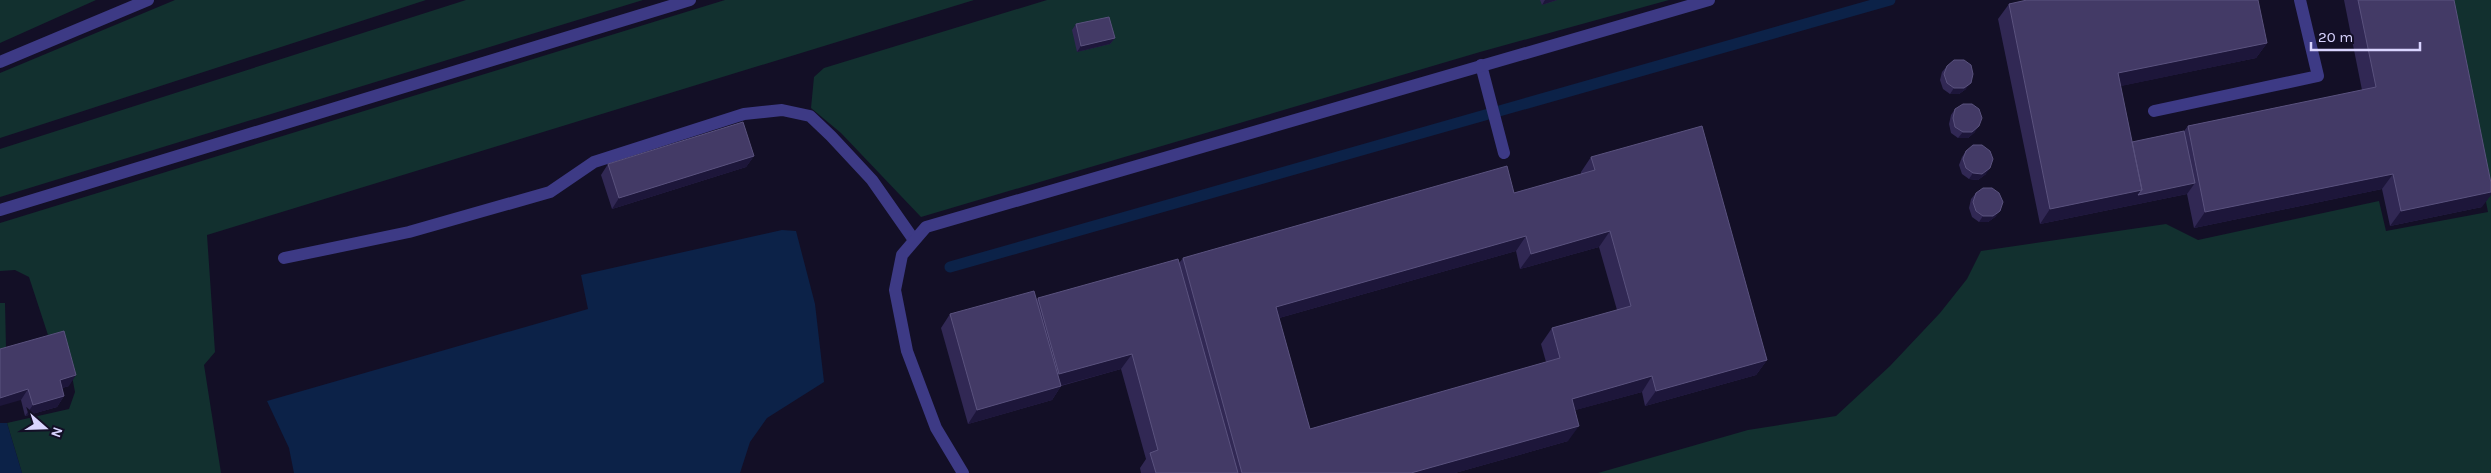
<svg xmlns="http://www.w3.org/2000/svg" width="2491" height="473" font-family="Karla,sans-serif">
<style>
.green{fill:#12302f}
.water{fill:#0c2248}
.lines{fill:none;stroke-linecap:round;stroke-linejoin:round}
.stream{stroke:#0c2248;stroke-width:11}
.service{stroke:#3d3a85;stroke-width:12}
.minor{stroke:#3d3a85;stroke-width:12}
.wall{fill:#312854;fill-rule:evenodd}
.shaded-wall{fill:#1d163a}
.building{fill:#433a66;stroke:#5a527e;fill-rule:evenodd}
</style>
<rect width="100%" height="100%" fill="#130f26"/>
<path class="green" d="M0,0H96L0,43Z
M175,0H426L0,138V73Z
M466,0H643L0,197V149Z
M725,0H974L207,235L215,352L204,365L221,473H22L7,423L69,409L75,392L64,334L48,335L29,277L15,270L0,271V223Z
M1047,0H1669L1480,52L921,217L841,133L811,108L814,77L824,68Z
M2446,0H2491V473H1598L1748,430L1836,416L1890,366L1940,313L1967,279L1981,251L2166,224L2198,240L2379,201L2386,231L2488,212Z
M0,303H5L6,348L0,350Z"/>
<path class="water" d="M782,230L796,231L815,304L824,382L767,418L750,442L740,473H294L289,448L267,401L588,309L581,275Z
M0,423H7L22,473H0Z"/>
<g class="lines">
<path class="stream" d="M950,267L1890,0"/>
<path class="service" d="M1481,65L1504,153
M2154,111L2318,76L2300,0
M284,258L409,232L550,192L594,162L744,114L782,110L810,116L831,136L872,180L914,240"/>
<path class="minor" d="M0,62L148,0
M0,210L690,0
M963,473L936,428L907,351L895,290L902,255L926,227L1709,0"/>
</g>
<path class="wall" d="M1540,0H1557L1542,5Z
M2344,0H2454L2482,207L2390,226L2382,189L2194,228L2187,194L2040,224L1998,19L2009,4L2267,43L2256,58L2120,86L2132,142L2184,131L2188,126L2362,90Z
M1076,24L1115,38L1110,44L1077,52L1072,30Z
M1947,66L1966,89L1959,94H1950L1943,89L1940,80L1942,72Z
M1955,109L1975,132L1968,138H1958L1951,133L1949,124L1951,115Z
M1966,151L1986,174L1978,180L1969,179L1962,174L1959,165L1962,157Z
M754,156L746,167L612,209L601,175L608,164Z
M1591,157L1767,360L1756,375L1645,406L1642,392L1575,410L1568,441L1455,473H1141L1140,468L1146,459L1121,369L1061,386L1052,400L968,424L941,328L950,314L1037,300L1038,298L1179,263L1183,258L1514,193L1581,174V172ZM1599,247L1617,310L1552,328L1541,344L1546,362L1310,429L1279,318L1516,251L1520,269Z
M1976,193L2000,211L1995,217L1988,222H1979L1972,217L1969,208L1971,199Z
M0,349L69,386L62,388L64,396L57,407L25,416L21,400Z"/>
<path class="shaded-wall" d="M1545,0H1557L1542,5Z
M1115,38L1110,44L1077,52L1081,46Z
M2267,43L2256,58L2107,89L2118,73Z
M1971,83L1966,89L1959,94H1950L1954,88Z
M1979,126L1975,132L1968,138H1958L1963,132Z
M754,156L746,167L612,209L619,198Z
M1990,168L1986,174L1978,180L1969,179L1973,173Z
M2393,174L2382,189L2194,228L2205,212Z
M2195,183L2187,194L2040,224L2050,209L2142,190Z
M2491,192V195L2482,207L2390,226L2401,211Z
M2000,211L1995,217L1988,222H1979L1983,216Z
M1610,231L1599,247L1520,269L1531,254Z
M1526,236L1516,251L1265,322L1276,307Z
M1132,354L1121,369L1048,389L1059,374Z
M1767,360L1756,375L1645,406L1656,391Z
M76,375L69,386L52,391L60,380Z
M1652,376L1642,392L1561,414L1572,399Z
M1061,386L1052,400L968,424L977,410Z
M28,389L21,400L0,406V398Z
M64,396L57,407L25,416L33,405Z
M1579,426L1568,441L1455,473H1411Z"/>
<path class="building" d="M2027,0H2258L2267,43L2118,73L2142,190L2050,209L2009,4Z
M2358,0H2454L2491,183V192L2401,211L2393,174L2205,212L2188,126L2376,87Z
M1109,17L1115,38L1081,46L1076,24Z
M1954,60H1964L1971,65L1973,74L1971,83L1964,88H1954L1947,83L1944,74L1947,66Z
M1963,104H1972L1979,109L1982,118L1979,126L1972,132H1963L1955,127L1953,118L1955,109Z
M743,122L754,156L619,198L608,164Z
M1702,126L1767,360L1656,391L1652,376L1572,399L1579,426L1411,473H1242L1183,258L1507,166L1514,193L1595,170L1591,157ZM1610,231L1631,306L1552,328L1560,358L1310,429L1276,307L1526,236L1531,254Z
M2184,131L2195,183L2138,195L2142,190L2132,142Z
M1973,145H1982L1990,151L1993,159L1990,168L1982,174L1973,173L1966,168L1963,159L1966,151Z
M1983,188H1992L1999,193L2003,202L2000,211L1993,216H1983L1976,211L1973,202L1976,193Z
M1178,259L1238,473H1156L1150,453L1158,450L1132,354L1059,374L1038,298Z
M1034,291L1061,386L977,410L950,314Z
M64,331L76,375L60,380L64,396L33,405L28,389L0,398V349Z"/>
<g transform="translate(45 428) rotate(110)" stroke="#130f26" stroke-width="4" paint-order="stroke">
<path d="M0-4L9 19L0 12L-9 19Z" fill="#d9d4ff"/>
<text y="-8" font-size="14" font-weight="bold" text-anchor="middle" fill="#d9d4ff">N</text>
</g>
<path d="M2311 42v8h109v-8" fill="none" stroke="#d9d4ff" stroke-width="2.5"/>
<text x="2318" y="42" font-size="15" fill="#d9d4ff" stroke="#130f26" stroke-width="4" paint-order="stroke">20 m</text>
</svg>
